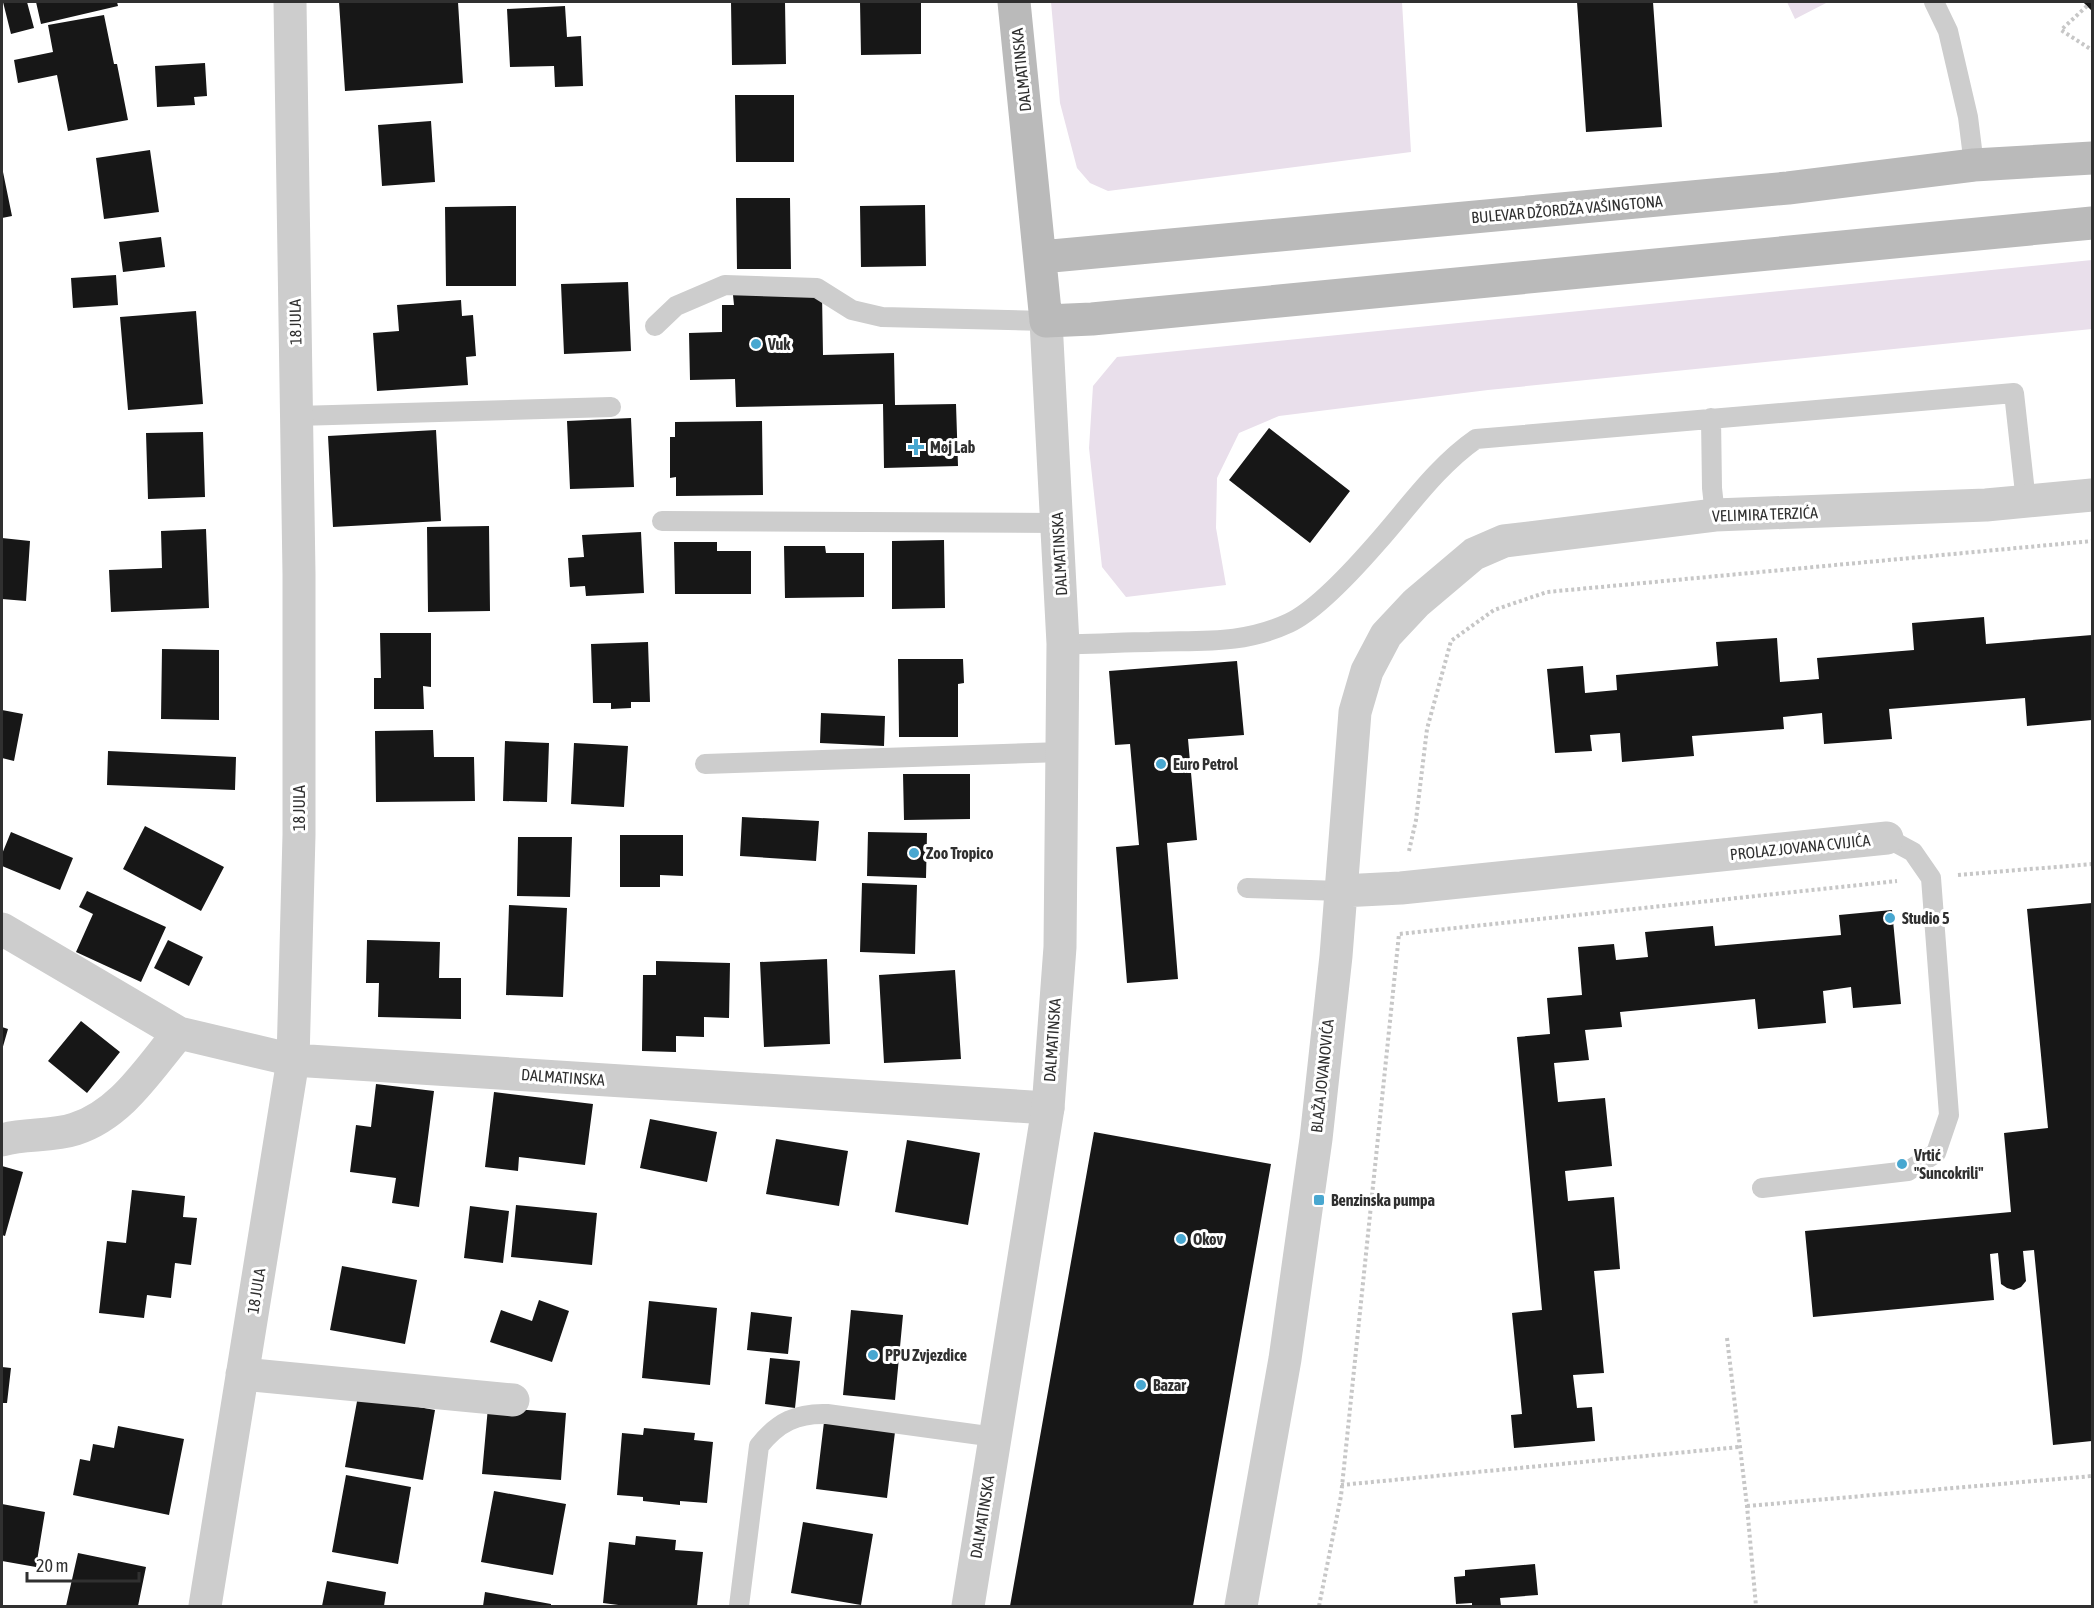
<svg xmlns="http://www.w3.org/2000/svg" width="2094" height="1608" font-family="'Asap Condensed',sans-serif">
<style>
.green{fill:#e9dfeb}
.building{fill:#171717}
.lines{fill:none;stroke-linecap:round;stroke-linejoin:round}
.path{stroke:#c7c7c7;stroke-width:4;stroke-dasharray:3 3;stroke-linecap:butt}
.service{stroke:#cdcdcd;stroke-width:20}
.minor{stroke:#cdcdcd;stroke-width:33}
.tertiary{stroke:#cdcdcd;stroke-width:33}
.secondary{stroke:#bababa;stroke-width:33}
.poi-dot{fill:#48a7d0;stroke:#fff;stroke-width:2}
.labels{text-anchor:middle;stroke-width:6;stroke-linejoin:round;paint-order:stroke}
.street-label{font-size:16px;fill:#303030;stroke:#fff}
.poi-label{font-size:16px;font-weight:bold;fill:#303030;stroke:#fff;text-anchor:start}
</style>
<rect width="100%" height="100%" fill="#fff"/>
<path class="green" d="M1051,2H1402L1411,152L1108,191L1090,183L1077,168L1060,103Z
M1787,2H1828L1795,19Z
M2092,260V329L1488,390L1279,416L1239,433L1217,478L1216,528L1226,585L1126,597L1102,567L1089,448L1093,386L1117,357Z"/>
<path class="building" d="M3,2H27L34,28L11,34Z
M36,2H117L118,6L41,24Z
M339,2H458L463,83L345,91Z
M731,2H785L786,64L732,65Z
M860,2H921V54L861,55Z
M1577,2H1653L1662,127L1586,132Z
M2083,2H2092V11Z
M565,6L567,37L581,36L583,86L555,87L554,66L510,67L507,9Z
M104,15L114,64H117L128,120L68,131L57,75L18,83L14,60L53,52L48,25Z
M205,63L207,96L194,97L195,105L157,107L155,66Z
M735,95H794V162H736Z
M431,121L435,182L382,186L378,125Z
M150,150L159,212L104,219L96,158Z
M3,172L12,216L2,218V173Z
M736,198H790L791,269H737Z
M925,205L926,266L861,267L860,206Z
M516,206V286H446L445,207Z
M161,237L165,267L123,272L119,242Z
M116,275L118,305L73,308L71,278Z
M628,282L631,351L564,354L561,284Z
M822,293L823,355L894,353L895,405L956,404L958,466L884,468L883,404L736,407L735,379L690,380L689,333L722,332V305H734L733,295Z
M461,300L462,316L473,315L476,356L466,357L468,385L377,391L373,333L399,331L397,305Z
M196,311L203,404L128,410L120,317Z
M631,418L634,487L570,489L567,421Z
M762,421L763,495L676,496V477L670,478V437H675V422Z
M1269,428L1350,491L1310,543L1229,480Z
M436,430L441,521L333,527L328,436Z
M203,432L205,497L148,499L146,433Z
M489,526L490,611L428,612L427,527Z
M206,529L209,608L111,612L109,570L162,568L161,531Z
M641,532L644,593L586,596L585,586L570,587L568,558L584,557L582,535Z
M2,538L30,541L26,601L2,599Z
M944,540L945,608L892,609V541Z
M674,542H717V551H751V594H675Z
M784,546H825L826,553H864V597L785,598Z
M1984,617L1986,644L2092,635V720L2027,726L2025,698L1889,709L1892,739L1824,744L1822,713L1783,717L1784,729L1692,736L1694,756L1622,762L1620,733L1590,735L1592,751L1555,753L1547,669L1583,666L1585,693L1617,690L1616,675L1718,666L1716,642L1777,638L1780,682L1819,679L1817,658L1914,650L1912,623Z
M380,633H431V687L423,686L424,709H374V678H381Z
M648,642L650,702H631V708L611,709V703H593L591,644Z
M162,649L219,650V720L161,719Z
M898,659H963L964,683L958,684V737H899Z
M1237,661L1244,735L1188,739L1197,840L1167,843L1178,979L1127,983L1116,847L1139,845L1130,744L1115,745L1109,671Z
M2,710L23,714L14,761L2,758Z
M821,713L885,716L884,746L820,743Z
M433,730L434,757H474L475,801L376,802L375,731Z
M505,741L549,743L547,802L503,801Z
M574,743L628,746L624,807L571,804Z
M108,751L236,757L235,790L107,785Z
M903,774H970V819L904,820Z
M742,817L819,821L816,861L740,856Z
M145,826L224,867L201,911L123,869Z
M11,832L73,858L60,890L2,866V854Z
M868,832L927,833L926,878L867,876Z
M620,835H683V876L660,875V887H620Z
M518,837H572L570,897L517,896Z
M862,883L917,885L915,954L860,952Z
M87,891L166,927L141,982L76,952L93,914L79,907Z
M2092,903V1441L2053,1445L2034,1250L2023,1251L2026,1281L2021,1287L2014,1290L2007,1288L2001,1284L1998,1253L1990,1254L1994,1300L1813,1317L1805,1231L2011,1212L2004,1133L2048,1128L2027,909Z
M509,905L567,908L563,997L506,995Z
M1892,910L1901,1004L1853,1008L1851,987L1823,991L1826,1023L1758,1029L1755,999L1620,1012L1622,1027L1585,1030L1589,1060L1554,1063L1558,1102L1605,1098L1612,1166L1565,1171L1568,1201L1614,1197L1620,1269L1594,1271L1604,1373L1573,1375L1577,1408L1592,1407L1595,1441L1514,1448L1511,1415L1522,1414L1512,1313L1542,1310L1517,1037L1550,1034L1547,998L1582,995L1578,947L1614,944L1616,960L1648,957L1645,932L1713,926L1715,946L1841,935L1839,915Z
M168,940L203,957L189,986L154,968Z
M367,940L440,942L439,978H461V1019L378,1017L379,983H366Z
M827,959L830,1044L764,1047L760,962Z
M656,961L730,963L729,1018L704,1017V1037L676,1036V1052L642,1051L643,975H656Z
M955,970L961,1059L884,1063L879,975Z
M81,1021L120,1052L87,1093L48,1061Z
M2,1027L8,1029L2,1050Z
M376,1084L434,1091L419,1207L392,1203L396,1178L350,1172L356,1125L371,1127Z
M494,1092L593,1104L585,1165L519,1157L518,1171L485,1167Z
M650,1119L717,1132L707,1182L640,1168Z
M1094,1132L1271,1164L1193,1606H1010Z
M776,1139L848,1151L839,1206L766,1194Z
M907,1140L980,1153L968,1225L895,1212Z
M2,1166L23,1172L5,1236L2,1235Z
M132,1190L185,1196L183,1217L197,1218L191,1265L175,1263L171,1298L147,1295L144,1318L99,1313L107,1241L126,1243Z
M516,1205L597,1213L592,1265L511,1257Z
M470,1206L509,1211L503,1263L464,1258Z
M342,1266L417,1280L405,1344L330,1330Z
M539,1300L569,1311L552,1362L490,1342L501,1310L532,1321Z
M649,1301L717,1308L710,1385L642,1378Z
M851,1310L903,1315L895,1400L843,1395Z
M751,1312L792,1317L788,1354L747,1350Z
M770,1358L800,1361L795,1408L765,1404Z
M2,1367L11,1368L7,1403H2Z
M358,1396L435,1410L423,1480L345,1467Z
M488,1407L566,1413L561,1480L482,1474Z
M824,1422L895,1432L887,1498L816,1489Z
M118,1426L184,1439L169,1515L73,1495L80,1459L90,1461L93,1444L114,1448Z
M644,1428L695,1433L694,1440L713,1442L707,1503L680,1501V1505L643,1501V1497L617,1495L622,1433L643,1435Z
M346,1475L411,1487L398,1564L332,1552Z
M494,1491L566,1504L553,1575L481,1562Z
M2,1504L45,1512L36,1567L2,1561Z
M803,1522L873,1534L861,1605L791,1593Z
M636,1536L676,1540L675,1550L703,1552L697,1606H626L603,1603L609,1542L635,1545Z
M78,1553L146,1567L138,1606H66Z
M1535,1564L1538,1595L1500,1598L1501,1606H1472V1603L1456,1604L1454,1577L1465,1576V1570Z
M327,1581L386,1592L384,1606H322Z
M485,1592L551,1604V1606H483Z"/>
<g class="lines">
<path class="path" d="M2087,6L2061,30L2092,50
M1409,851L1416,820L1427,729L1451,641L1494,610L1547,592L2092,541
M1958,875L2092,864
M1727,1338L1747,1506L1756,1606
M1341,1485L1739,1447
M1747,1506L2092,1476
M1319,1606L1341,1496L1399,934L1897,881"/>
<path class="service" d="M1934,2L1948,31L1968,117L1974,165
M655,326L676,306L725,285L817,288L852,310L882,317L1046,321
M297,416L611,407
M1711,418L1712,488L1715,515
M662,521L1058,523
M1063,644C1092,645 1121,642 1150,642C1199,640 1242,645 1289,623C1317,610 1355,568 1376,544C1408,508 1437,466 1476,439L2014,393L2026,502
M705,764L1062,752
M1247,888L1341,891
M1762,1188L1908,1171L1936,1153L1949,1115L1931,878L1913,852L1887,838
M739,1606L759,1446C778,1422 797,1413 827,1414L995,1437"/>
<path class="minor" d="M1341,891L1401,888L1887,838
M2,929L179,1033
M2,1140C25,1133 51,1137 75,1129C122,1114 149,1068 179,1033L293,1060L1048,1108
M242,1374L513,1400
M205,1606L293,1060L299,835V574L290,2
M1241,1606L1285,1359L1316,1139L1336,956L1355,712L1367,671L1386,635L1416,603L1474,554L1504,541L1715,515L1986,505L2092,495"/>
<path class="tertiary" d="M968,1606L1048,1108L1060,947L1063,644L1046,321"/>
<path class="secondary" d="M1014,2L1046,321L1092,319L2092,223
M1041,257L1788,188L1974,165L2092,158"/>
</g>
<g class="poi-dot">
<circle cx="756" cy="344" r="6"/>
<path d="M913 438h6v6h6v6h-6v6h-6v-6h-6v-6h6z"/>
<circle cx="1161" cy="764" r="6"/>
<circle cx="914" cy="853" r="6"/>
<circle cx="1890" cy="918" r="6"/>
<circle cx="1902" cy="1164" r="6"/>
<rect x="1313" y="1194" width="12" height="12" rx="3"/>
<circle cx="1181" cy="1239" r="6"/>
<circle cx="873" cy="1355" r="6"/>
<circle cx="1141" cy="1385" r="6"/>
</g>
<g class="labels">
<g class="street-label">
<text transform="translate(1021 70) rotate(-96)" y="6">DALMATINSKA</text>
<text transform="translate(1567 209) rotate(-5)" y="6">BULEVAR DŽORDŽA VAŠINGTONA</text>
<text transform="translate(295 322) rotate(-91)" y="6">18 JULA</text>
<text transform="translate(1765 514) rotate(-2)" y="6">VELIMIRA TERZIĆA</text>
<text transform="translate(1059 554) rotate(-93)" y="6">DALMATINSKA</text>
<text transform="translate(299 808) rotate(-90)" y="6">18 JULA</text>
<text transform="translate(1800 847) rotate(-6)" y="6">PROLAZ JOVANA CVIJIĆA</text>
<text transform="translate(1052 1040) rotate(-86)" y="6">DALMATINSKA</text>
<text transform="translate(1322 1076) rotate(-84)" y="6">BLAŽA JOVANOVIĆA</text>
<text transform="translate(563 1077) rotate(4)" y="6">DALMATINSKA</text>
<text transform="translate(256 1291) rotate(-81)" y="6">18 JULA</text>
<text transform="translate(982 1517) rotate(-81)" y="6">DALMATINSKA</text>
</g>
<g class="poi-label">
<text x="768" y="350">Vuk</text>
<text x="930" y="453">Moj Lab</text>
<text x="1173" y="770">Euro Petrol</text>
<text x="926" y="859">Zoo Tropico</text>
<text x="1902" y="924">Studio 5</text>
<text x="1914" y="1161">Vrtić<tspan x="1914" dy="18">"Suncokrili"</tspan></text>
<text x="1331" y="1206">Benzinska pumpa</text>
<text x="1193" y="1245">Okov</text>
<text x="885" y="1361">PPU Zvjezdice</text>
<text x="1153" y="1391">Bazar</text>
</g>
</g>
<rect width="2094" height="1608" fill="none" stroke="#303030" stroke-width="6"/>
<path d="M27 1572v9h112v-9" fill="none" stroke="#303030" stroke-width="3"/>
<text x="36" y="1572" font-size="18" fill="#303030" stroke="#ffffff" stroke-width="4.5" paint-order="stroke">20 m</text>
</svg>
